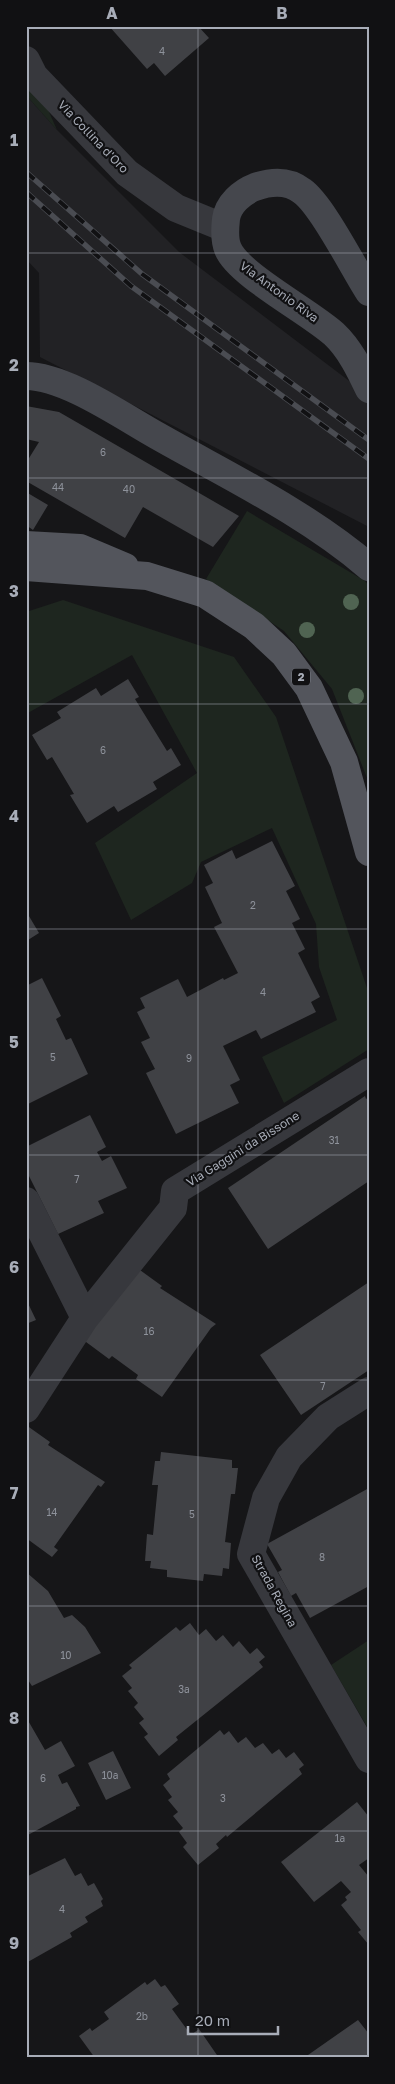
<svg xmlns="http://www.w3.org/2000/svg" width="395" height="2084" font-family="'Golos Text',sans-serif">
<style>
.built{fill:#222225}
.green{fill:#1e261f}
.building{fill:#404145}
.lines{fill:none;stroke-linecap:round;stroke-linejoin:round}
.street{stroke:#37383d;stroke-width:28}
.secondary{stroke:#45474d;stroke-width:28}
.primary{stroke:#53555c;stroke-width:28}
.rail-casing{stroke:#4a4c52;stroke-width:5.5}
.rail{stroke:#111113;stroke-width:4;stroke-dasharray:11;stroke-linecap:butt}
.tree{fill:#506452}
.grid{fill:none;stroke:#a8adb8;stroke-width:1;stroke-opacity:0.55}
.labels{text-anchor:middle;stroke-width:4.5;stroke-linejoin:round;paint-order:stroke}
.number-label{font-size:10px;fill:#8e929b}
.shield{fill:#111113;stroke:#7b7e86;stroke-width:1}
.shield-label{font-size:11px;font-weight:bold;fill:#a8adb8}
.street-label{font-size:12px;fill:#a8adb8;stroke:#111113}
.neatline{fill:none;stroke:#a8adb8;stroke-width:2}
.grid-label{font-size:16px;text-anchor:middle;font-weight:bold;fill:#a8adb8}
</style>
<rect width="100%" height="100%" fill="#161618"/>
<path class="built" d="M26,95L57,130L179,252L369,396V527L40,357L39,273L26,259Z"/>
<path class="green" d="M26,60L57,130L26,95Z
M247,511L365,581L369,586V783L332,689L284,631L206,579Z
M63,600L234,657L276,717L369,994V1049L284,1103L262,1057L337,1020L319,967L316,924L272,828L201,862L192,883L131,920L95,843L197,773L132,655L26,714V612Z
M369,1640V1730L331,1665Z"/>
<path class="building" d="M109,26H198L209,38L165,76L154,63L147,69Z
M26,406L59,412L239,516L213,547L143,507L125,538L26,481V463L39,442L26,439Z
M26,492L48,505L33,530L26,525Z
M128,679L139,697L135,699L167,751L171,748L181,765L153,782L157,789L118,812L114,806L87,823L70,795L74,794L52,757L47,760L32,735L61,718L57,712L96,688L101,696Z
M272,841L295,886L286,891L300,919L292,923L305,949L298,953L320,997L311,1002L316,1012L261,1039L256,1030L223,1046L240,1080L230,1085L239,1103L176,1134L146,1073L155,1069L141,1042L150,1038L137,1012L145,1008L140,998L178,979L187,997L223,978L224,980L238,973L214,927L222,923L205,887L213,883L204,865L232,850L236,859Z
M26,911L39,933L28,940L26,938Z
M42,978L61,1016L56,1019L66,1040L71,1038L88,1074L26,1105V986Z
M365,1096L366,1099L369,1097V1181L268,1249L228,1188Z
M90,1115L106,1147L97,1152L102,1161L111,1156L127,1188L98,1201L104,1213L58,1234L26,1170V1147Z
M133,1265L162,1286L160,1288L216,1324L211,1328L162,1397L136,1379L138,1375L112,1356L109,1359L82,1339Z
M369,1282V1370L301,1415L260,1355Z
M26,1299L36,1320L26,1324Z
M26,1425L50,1442L48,1445L105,1482L101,1487L98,1485L54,1547L58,1550L52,1557L26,1538Z
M161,1452L232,1460V1468H238L235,1494H231L225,1542L231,1543L229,1569L223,1568L222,1576L204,1574L203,1581L167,1577V1570L150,1568L151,1561H145L147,1534L153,1535L158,1485H152L155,1461H160Z
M369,1488V1586L310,1618L296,1593L291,1596L278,1572L282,1570L267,1544Z
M26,1572L48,1591L64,1618L72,1615L85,1627L101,1653L32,1686L26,1677Z
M190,1623L199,1635L206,1629L216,1641L223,1635L233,1647L239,1641L250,1654L257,1648L265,1657L259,1662L263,1667L176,1737L178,1740L159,1756L144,1737L148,1734L139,1723L144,1719L134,1707L138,1703L128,1691L132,1688L122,1676L132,1668L129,1665L176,1627L180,1631Z
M26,1717L45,1750L61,1741L75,1766L58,1775L62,1784L67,1782L80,1806L76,1807V1809L26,1836Z
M220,1730L224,1735L229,1731L238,1743L246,1737L255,1748L263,1743L272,1754L279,1749L286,1758L294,1752L304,1765L299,1769L302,1774L227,1837L226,1835L216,1844L219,1848L198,1865L183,1847L187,1843L179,1832L183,1828L173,1816L178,1812L168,1800L172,1797L163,1785L170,1779L167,1774Z
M113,1751L131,1788L106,1800L88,1763Z
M357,1802L369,1817V1858L359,1865L369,1877V1945L358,1932L361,1930L341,1905L347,1900L345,1897L351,1892L341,1881L314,1902L281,1862Z
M65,1858L75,1876L81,1873L88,1886L94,1883L103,1899L101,1901L103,1906L85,1917L88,1922L70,1933L72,1937L26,1963V1877Z
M155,1979L161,1987L165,1985L179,2004L172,2009L191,2035L199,2029L219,2058H95L79,2036L90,2028L92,2031L109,2019L104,2012L145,1982L147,1985Z
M358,2020L369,2034V2058H310L308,2055Z"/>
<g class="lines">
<path class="street" d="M26,60L34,76L127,173L176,208L225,228
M26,1201L85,1318
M369,1391L328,1417L289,1457L266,1498L251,1554L369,1759
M26,1409L85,1318L173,1208L175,1191L369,1072"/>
<path class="secondary" d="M369,292C354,269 322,205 302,191C288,180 272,181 255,187C242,192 228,204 226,219C225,228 224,240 228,249C239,275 310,312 334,334C350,349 360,370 369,389
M26,376C65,376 122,416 156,435C228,476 306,513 369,567"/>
<path class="primary" d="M26,545L80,548L125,567
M26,567L147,576L205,594L254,626L284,654L309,688L344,762L369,852"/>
<defs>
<path id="rail" d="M26,172L142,274L369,440
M26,192L131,286L369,459"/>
</defs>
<use href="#rail" class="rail-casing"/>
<use href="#rail" class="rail"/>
</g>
<g class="tree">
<circle cx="351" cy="602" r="8"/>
<circle cx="307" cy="630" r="8"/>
<circle cx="356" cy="696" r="8"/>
</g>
<path class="grid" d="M198,26V2058M26,253H369M26,478H369M26,704H369M26,929H369M26,1155H369M26,1380H369M26,1606H369M26,1831H369"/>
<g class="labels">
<g class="number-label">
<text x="162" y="55">4</text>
<text x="103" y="456">6</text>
<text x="58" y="491">44</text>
<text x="129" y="493">40</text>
<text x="103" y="754">6</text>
<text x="253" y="909">2</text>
<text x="263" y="996">4</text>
<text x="53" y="1061">5</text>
<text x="189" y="1062">9</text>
<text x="334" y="1144">31</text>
<text x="77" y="1183">7</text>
<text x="149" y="1335">16</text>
<text x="323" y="1390">7</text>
<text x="52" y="1516">14</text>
<text x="192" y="1518">5</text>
<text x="322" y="1561">8</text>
<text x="66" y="1659">10</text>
<text x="184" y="1693">3a</text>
<text x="110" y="1779">10a</text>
<text x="43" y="1782">6</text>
<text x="223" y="1802">3</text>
<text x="340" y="1842">1a</text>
<text x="62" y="1913">4</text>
<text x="142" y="2020">2b</text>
</g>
<rect class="shield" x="292" y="668.5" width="18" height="17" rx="4"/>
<g class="shield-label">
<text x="301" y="681">2</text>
</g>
<g class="street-label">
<text transform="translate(93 137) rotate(46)" y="4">Via Collina d'Oro</text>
<text transform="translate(279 292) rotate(36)" y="4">Via Antonio Riva</text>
<text transform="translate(243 1149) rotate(-32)" y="4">Via Gaggini da Bissone</text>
<text transform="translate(274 1591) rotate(61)" y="4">Strada Regina</text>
</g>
</g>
<rect width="395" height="2084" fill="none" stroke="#111113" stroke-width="55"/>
<path d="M188 2026v8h90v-8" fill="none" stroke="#a8adb8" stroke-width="2.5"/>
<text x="195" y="2026" font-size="15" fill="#a8adb8" stroke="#111113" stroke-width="4" paint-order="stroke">20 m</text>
<rect x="28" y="28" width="340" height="2028" class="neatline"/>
<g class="grid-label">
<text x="112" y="19">A</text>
<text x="282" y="19">B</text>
<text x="14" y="146">1</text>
<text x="14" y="371">2</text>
<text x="14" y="597">3</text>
<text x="14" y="822">4</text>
<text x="14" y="1048">5</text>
<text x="14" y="1273">6</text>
<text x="14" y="1499">7</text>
<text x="14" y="1724">8</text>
<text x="14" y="1949">9</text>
</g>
</svg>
